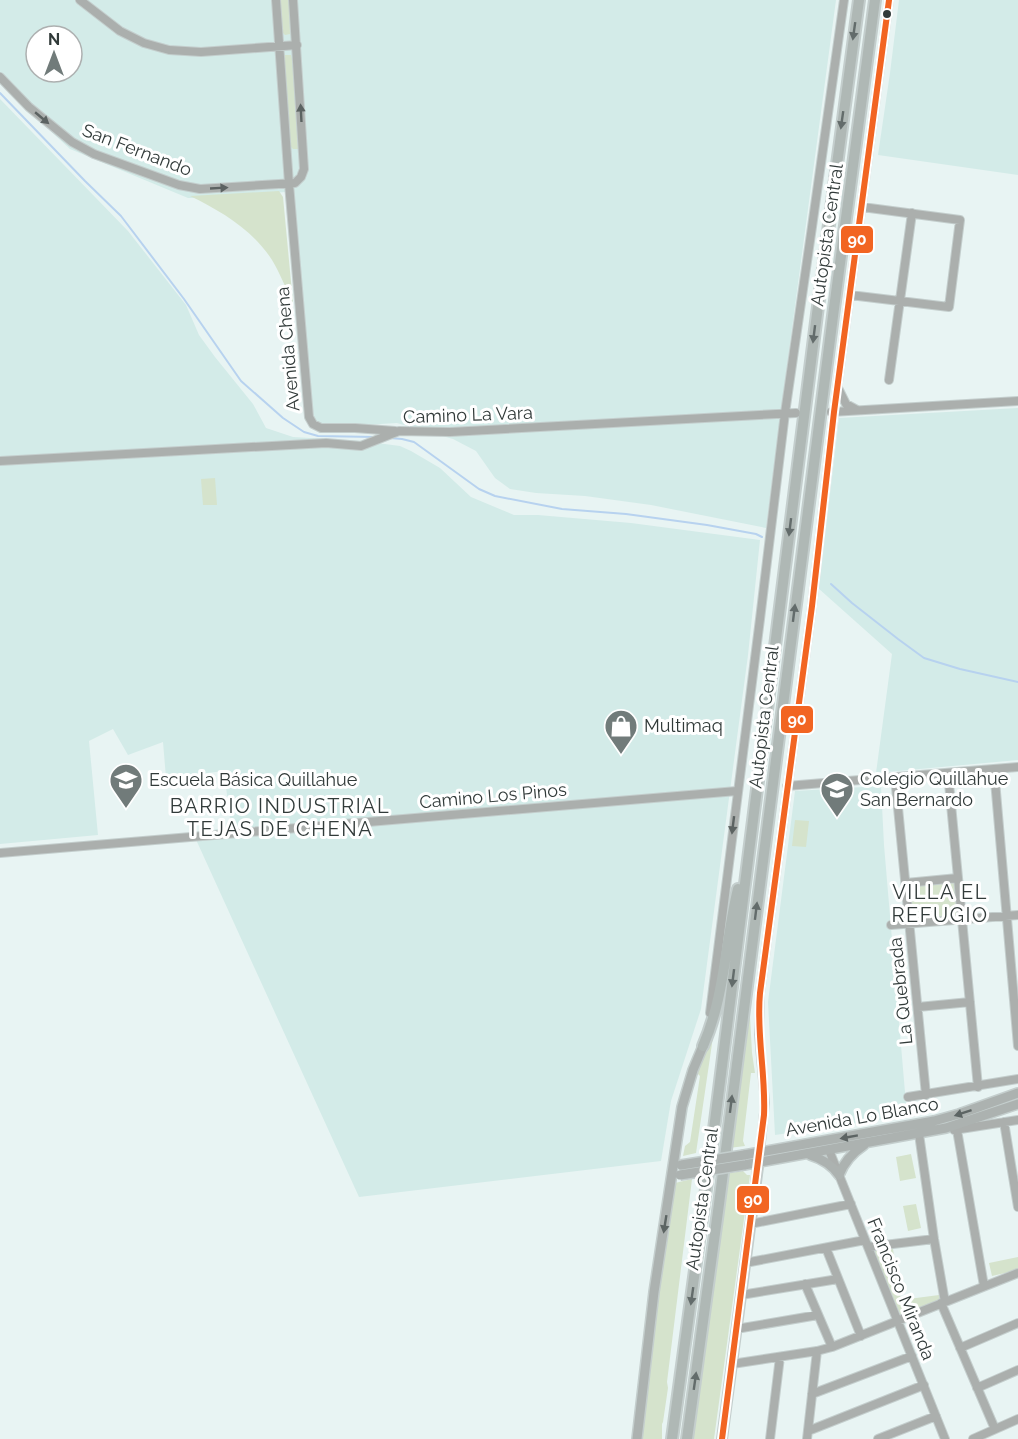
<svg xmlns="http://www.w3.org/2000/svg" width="1018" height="1439" font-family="Raleway,sans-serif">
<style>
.built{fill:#d3ebe8;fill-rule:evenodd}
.green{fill:#d5e3cc}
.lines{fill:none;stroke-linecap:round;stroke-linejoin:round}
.stream{stroke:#b7d2ef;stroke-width:2}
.minor-casing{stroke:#c4cecd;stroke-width:10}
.major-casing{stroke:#c4cecd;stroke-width:12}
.highway-casing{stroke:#c4cecd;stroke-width:14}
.minor{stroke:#abafad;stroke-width:8}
.major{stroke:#acb2b0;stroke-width:9}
.highway{stroke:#afb8b5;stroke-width:10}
.major-bridge-casing{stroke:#c4cecd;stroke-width:12;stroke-linecap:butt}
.major-bridge{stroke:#acb2b0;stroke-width:9}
.bus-1-casing{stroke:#fff;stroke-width:10}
.bus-1{stroke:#f26522;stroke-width:6}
.oneway{fill:#636c6b}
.oneway2{fill:#5c6362}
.oneway3{fill:#5c6463}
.bus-dot{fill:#313a39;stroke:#fff;stroke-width:2}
.labels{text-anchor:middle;stroke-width:6;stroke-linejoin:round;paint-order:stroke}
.street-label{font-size:18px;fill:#313a39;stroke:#fff}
.poi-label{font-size:18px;fill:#313a39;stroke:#fff;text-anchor:start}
.neighbourhood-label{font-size:20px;letter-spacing:1.5px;fill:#313a39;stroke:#fff}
.line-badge{stroke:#fff;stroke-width:2}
.badge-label{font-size:16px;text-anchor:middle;font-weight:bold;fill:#fff}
</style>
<rect width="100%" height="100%" fill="#e8f4f3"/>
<path class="built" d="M0,0H836L782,403L766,528L651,505L585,496L536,493L510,489L495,478L476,451L453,439L397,423L313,428L305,420L285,192L207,198H188L70,149L33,115L0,80ZM36,36H72V72H36Z
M899,0H1018V175L878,155L890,73Z
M0,99L128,231L186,305L199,335L215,357L253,404L266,428L293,437L362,441L400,446L411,451L440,468L471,497L514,515H538L631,523L760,540L748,655L701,1009L671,1101L661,1161L359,1197L193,833L231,827L224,771L166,778L163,742L128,755L113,729L89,741L98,835L0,844Z
M1018,408V760L876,773L892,654L818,588L821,570L839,418Z
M881,786L884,845L907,1116L775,1135L768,1002L795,791Z"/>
<path class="green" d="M280,0H289L290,34L285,35L281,31Z
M285,55H291L292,59L298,149H293L290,146L284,59Z
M279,191L283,197L293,303C286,289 280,273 272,260C253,230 221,211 190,196Z
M215,478L217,505H203L201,479Z
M795,820L809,821L806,847L792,846Z
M954,883L957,916L912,921L909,887Z
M745,1016H750L752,1053L755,1073H751L743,1141L745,1146L729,1148Z
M709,1034L713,1037L696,1153L683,1156L685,1146L690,1142L700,1076L697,1073L699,1060Z
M911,1154L916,1178L900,1181L896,1157Z
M743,1171L747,1175H750L714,1439H693L725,1174Z
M692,1179L667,1382L668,1388L663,1422L662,1424V1439H642L662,1262L675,1183Z
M916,1204L921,1228L908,1231L903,1206Z
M893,1249L901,1300L939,1295L940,1301L900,1314L874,1251Z
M1018,1257V1270L992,1276L989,1263Z"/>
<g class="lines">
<path class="stream" d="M0,93L85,181L121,216L184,299L241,381L283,418L304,432L318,436L375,437
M390,438L402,439L414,442L479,489L495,496L562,509L626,514L707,525L756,534L762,537
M831,584L852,603L898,639L924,658L960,669L1018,682"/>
<defs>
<path id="minor" d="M80,0L120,31L144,43L169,50L201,52L297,45
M276,0L289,184L309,417L313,424L321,428H355L395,431
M0,77L29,107L72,142L94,154L179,185L200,189L295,183L301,177L304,169L293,0
M850,295L949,307L960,220L862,207
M889,380L912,213
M838,388L846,404L857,410
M831,412L1018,401
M0,461L326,443L361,446L399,431L450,432L796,413
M994,769L1018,1046
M948,773L978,1087
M895,777L926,1095
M787,786L1018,767
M0,853L737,791
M906,883L958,878
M891,925L1018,915
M918,1007L970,1002
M710,1013L760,619L785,413L812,227L844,0
M908,1097L1018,1079
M1004,1122L1018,1207
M954,1130L1018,1120
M957,1130L984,1286
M919,1134L934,1239L945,1302
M829,1150L945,1439
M760,1152L765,1103L759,1034L760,993L812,606L834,412L889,0
M750,1224L851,1204
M868,1247L934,1239
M826,1248L861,1336
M745,1263L865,1240
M805,1284L832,1347
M741,1295L838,1279
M941,1303L995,1429
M736,1329L818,1315
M960,1348L1018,1323
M732,1364L817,1351L832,1347L1018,1273
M977,1388L1018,1370
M812,1394L912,1356
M808,1431L924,1385
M770,1439L780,1357
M807,1439L817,1351
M878,1439L936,1416
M973,1439L1018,1419"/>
<path id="major" d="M744,1155L934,1121L959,1114L1018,1093
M810,1155C823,1159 832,1165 839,1175C844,1162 852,1153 864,1145
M744,1165L946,1128L1018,1104
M637,1439L654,1292L682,1107L693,1070L703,1046
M722,1439L760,1152"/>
<path id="highway" d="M703,1046C725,996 725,942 738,889
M672,1439L712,1145L817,314L859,0
M687,1439L719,1204L833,316L875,0"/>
</defs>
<use href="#minor" class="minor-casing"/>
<use href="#major" class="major-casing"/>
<use href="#highway" class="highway-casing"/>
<use href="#minor" class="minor"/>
<use href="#major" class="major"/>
<use href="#highway" class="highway"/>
<defs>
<path id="major-bridge" d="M681,1165L744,1155
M680,1175L744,1165"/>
</defs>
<use href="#major-bridge" class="major-bridge-casing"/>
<use href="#major-bridge" class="major-bridge"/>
<defs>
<path id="bus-1" d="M722,1439L764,1115C766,1074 756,1034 760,993L812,606L834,412L889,0"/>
</defs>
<use href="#bus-1" class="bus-1-casing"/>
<use href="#bus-1" class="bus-1"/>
</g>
<defs><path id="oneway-solid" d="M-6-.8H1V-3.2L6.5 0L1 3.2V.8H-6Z" transform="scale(1.5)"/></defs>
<g class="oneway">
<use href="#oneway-solid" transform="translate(854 31) rotate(98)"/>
<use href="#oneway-solid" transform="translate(842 120) rotate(98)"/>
<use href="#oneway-solid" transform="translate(814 334) rotate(97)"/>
<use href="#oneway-solid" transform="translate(790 527) rotate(97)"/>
<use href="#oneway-solid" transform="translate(794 613) rotate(-83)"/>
<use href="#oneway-solid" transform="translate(756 911) rotate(-83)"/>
<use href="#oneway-solid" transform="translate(733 978) rotate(97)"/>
<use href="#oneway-solid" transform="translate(731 1104) rotate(-83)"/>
<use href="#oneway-solid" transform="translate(692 1296) rotate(98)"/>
<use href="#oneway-solid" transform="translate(695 1381) rotate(-82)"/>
</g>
<g class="oneway2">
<use href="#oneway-solid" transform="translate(301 113) rotate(-93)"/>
<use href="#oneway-solid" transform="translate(42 118) rotate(40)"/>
<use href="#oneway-solid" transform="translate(219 188) rotate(-3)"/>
<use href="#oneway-solid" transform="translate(733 825) rotate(97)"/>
</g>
<g class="oneway3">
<use href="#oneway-solid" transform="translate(963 1113) rotate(162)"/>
<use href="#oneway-solid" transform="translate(849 1137) rotate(170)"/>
<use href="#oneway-solid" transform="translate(665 1224) rotate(99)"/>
</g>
<defs>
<symbol id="shop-pin" viewBox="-11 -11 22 30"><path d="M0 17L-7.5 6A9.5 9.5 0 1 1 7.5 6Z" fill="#717b7a" stroke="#fff"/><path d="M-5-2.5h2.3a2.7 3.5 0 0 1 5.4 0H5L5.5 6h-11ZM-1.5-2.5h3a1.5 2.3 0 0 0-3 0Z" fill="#fff"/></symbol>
<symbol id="school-pin" viewBox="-11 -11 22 30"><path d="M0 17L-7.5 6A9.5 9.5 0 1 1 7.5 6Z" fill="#717b7a" stroke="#fff"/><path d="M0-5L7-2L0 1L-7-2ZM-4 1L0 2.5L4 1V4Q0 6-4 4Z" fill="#fff"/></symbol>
</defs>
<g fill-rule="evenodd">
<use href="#shop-pin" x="602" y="707" width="38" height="52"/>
<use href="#school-pin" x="107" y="761" width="38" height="52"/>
<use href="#school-pin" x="818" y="770" width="38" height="52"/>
</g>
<circle class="bus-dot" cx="887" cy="14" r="5"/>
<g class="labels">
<g class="street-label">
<text transform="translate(137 150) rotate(21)" y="6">San Fernando</text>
<text transform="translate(827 235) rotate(-82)" y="6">Autopista Central</text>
<text transform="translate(288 349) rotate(-95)" y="6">Avenida Chena</text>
<text transform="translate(468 415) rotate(-2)" y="6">Camino La Vara</text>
<text transform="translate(764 717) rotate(-83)" y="6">Autopista Central</text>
<text transform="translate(493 796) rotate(-5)" y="6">Camino Los Pinos</text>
<text transform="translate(901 991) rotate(-96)" y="6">La Quebrada</text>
<text transform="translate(862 1117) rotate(-10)" y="6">Avenida Lo Blanco</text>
<text transform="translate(702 1199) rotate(-82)" y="6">Autopista Central</text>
<text transform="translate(901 1289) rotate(68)" y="6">Francisco Miranda</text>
</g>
<g class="poi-label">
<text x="644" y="732">Multimaq</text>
<text x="860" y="785">Colegio Quillahue<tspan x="860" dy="21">San Bernardo</tspan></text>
<text x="149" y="786">Escuela Básica Quillahue</text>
</g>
<g class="neighbourhood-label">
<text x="280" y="813">BARRIO INDUSTRIAL<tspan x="280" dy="23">TEJAS DE CHENA</tspan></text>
<text x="940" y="899">VILLA EL<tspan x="940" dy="23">REFUGIO</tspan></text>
</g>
</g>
<g class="line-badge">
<rect x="840" y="225" width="34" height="29" rx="6" fill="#f26522"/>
<rect x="780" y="705" width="34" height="29" rx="6" fill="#f26522"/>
<rect x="736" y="1185" width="34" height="29" rx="6" fill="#f26522"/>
</g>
<g class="badge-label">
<text x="857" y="245">90</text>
<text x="797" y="725">90</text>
<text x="753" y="1205">90</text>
</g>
<g transform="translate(54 54)"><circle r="28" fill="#ffffff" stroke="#adb0b0" stroke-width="1.5"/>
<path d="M0-4.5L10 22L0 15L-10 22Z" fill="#717b7a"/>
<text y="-9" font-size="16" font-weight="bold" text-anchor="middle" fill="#313a39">N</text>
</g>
</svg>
